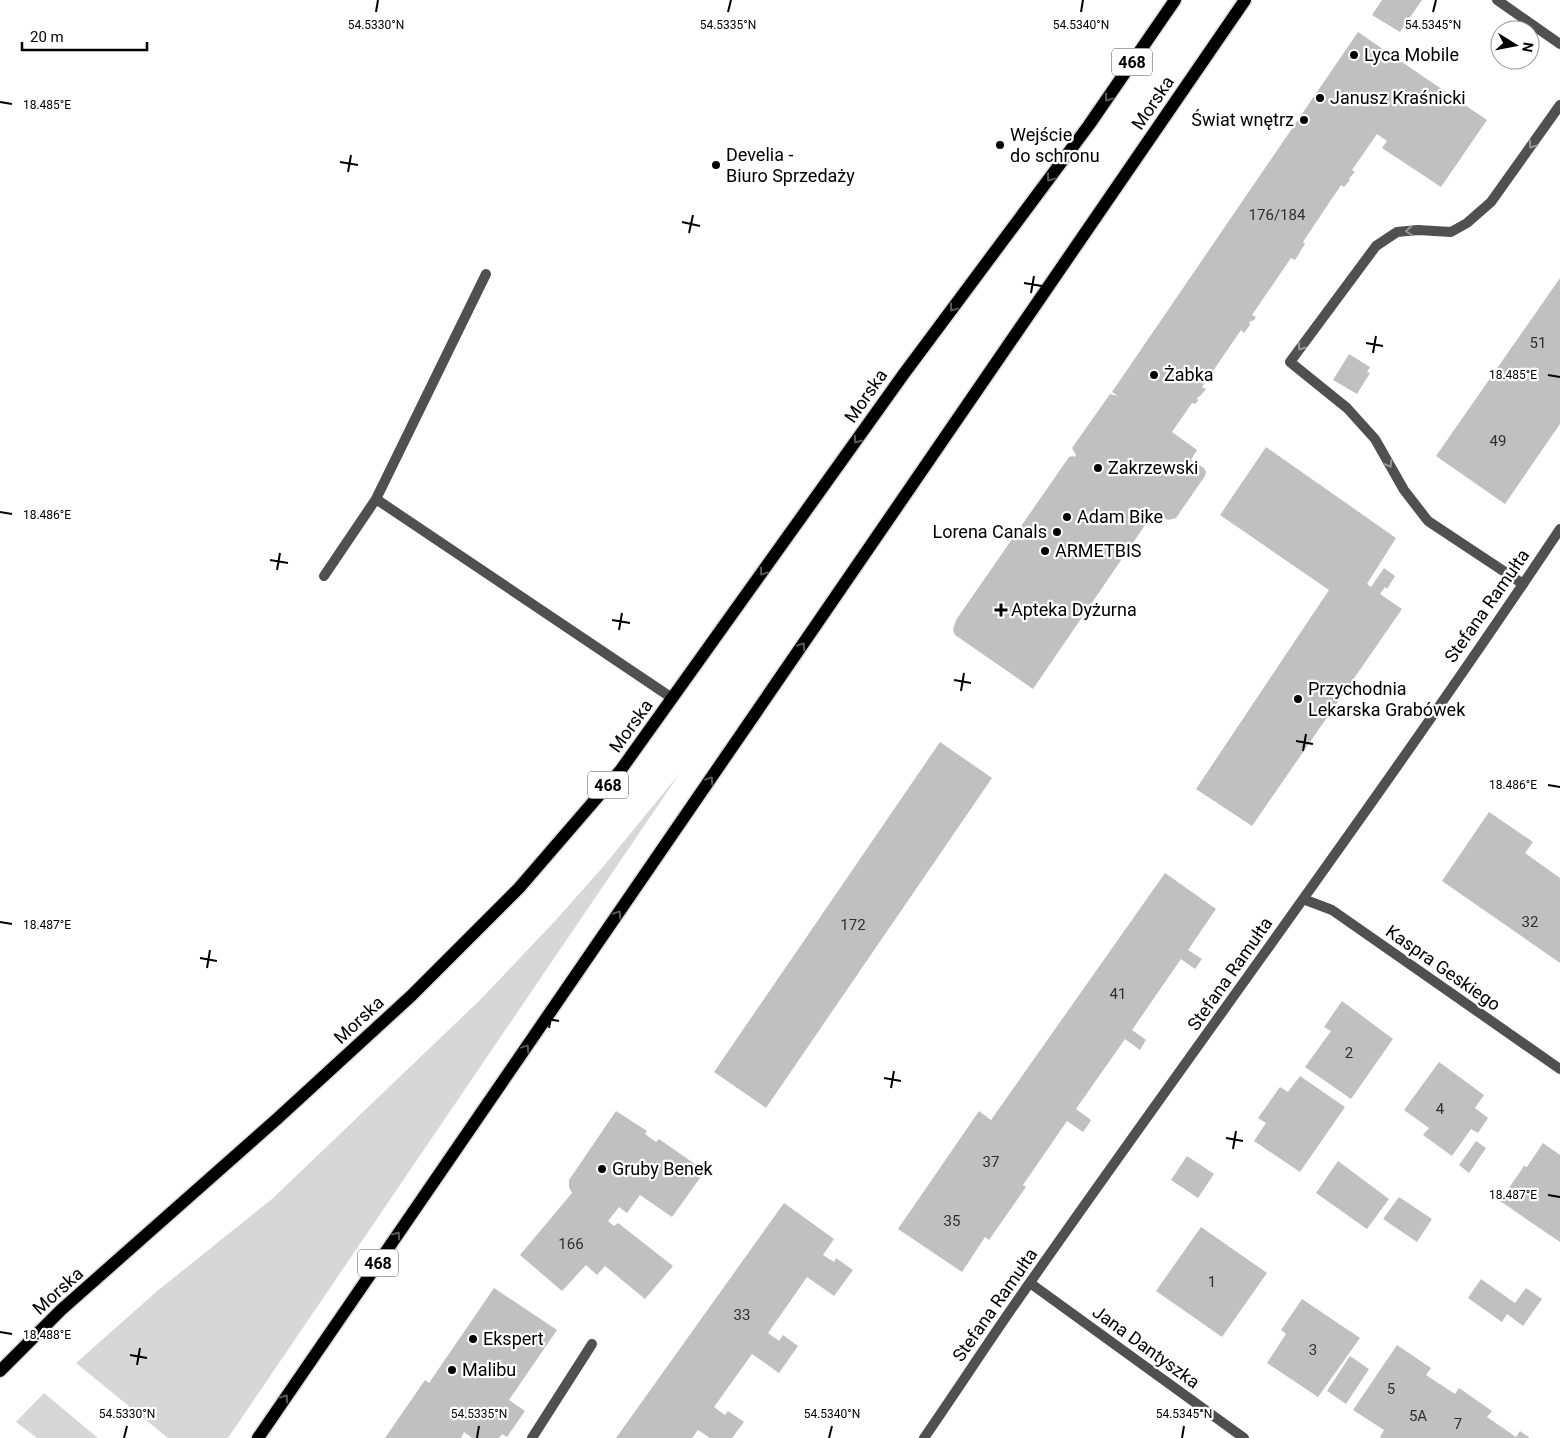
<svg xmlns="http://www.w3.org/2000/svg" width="1560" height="1438" font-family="Roboto,sans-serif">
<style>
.green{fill:#d7d7d7}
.building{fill:#c0c0c0}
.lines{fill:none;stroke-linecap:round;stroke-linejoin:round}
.primary-casing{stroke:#dbdbdb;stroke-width:15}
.service{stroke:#505050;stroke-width:10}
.minor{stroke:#505050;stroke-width:10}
.primary{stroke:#000;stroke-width:12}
.oneway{stroke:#595959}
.oneway2{stroke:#969696}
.ticks{fill:none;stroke:#000;stroke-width:2}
.poi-dot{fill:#000;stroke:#fff;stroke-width:2}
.labels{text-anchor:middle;stroke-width:4.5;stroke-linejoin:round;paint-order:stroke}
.number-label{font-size:15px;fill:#303030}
.shield{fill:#fff;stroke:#4c4c4c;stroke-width:1}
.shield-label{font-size:16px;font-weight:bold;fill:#000}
.poi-label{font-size:18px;fill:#000;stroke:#fff;text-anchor:start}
.street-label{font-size:18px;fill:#000;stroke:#fff}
.ticks-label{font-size:12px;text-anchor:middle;fill:#000;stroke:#fff;stroke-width:4.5;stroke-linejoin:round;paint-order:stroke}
</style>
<rect width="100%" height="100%" fill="#fff"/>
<path class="green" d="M680,773L228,1438H168L76,1363L156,1292L272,1199L480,1000L555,921L602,868Z
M44,1393L98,1438H37L16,1422Z"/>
<path class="building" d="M1382,0H1422L1400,32L1372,15Z
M1358,32L1487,120L1441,187L1382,148L1387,141L1377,134L1352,170L1355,172L1349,178L1350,180L1344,187L1341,185L1303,242L1305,244L1295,260L1291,258L1252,315L1256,317L1254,320L1249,322L1250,325L1244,333L1241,330L1202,387L1206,389L1201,395L1197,398L1198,401L1195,404L1192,403L1172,432L1197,450L1191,460L1204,468L1206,472L1205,476L1176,518L1168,520L1154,512L1033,689L955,635L953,630L956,620L1069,457L1073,456L1075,457L1076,455L1072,448L1110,394L1118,396L1112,392Z
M1560,278V424L1505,504L1436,456Z
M1349,354L1370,367L1367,372L1370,373L1357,394L1333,380Z
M1266,447L1396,538L1367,584L1371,587L1384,568L1395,576L1387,589L1385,587L1380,594L1402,609L1252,826L1196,789L1329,590L1220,515Z
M940,742L992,778L766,1108L714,1072Z
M1489,812L1533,842L1525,853L1560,878V963L1442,881Z
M1165,873L1216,909L1188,950L1202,959L1195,969L1181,959L1132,1030L1146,1040L1140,1050L1125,1039L1076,1109L1091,1120L1088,1125L1083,1132L1067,1121L1023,1185L1026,1187L989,1240L985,1237L962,1272L898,1229L979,1111L991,1120Z
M1342,1001L1393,1039L1351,1099L1305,1067L1331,1031L1324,1027Z
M1439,1062L1484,1095L1475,1108L1488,1118L1478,1133L1471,1129L1452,1156L1423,1135L1429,1128L1404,1110Z
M1300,1076L1345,1107L1300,1172L1254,1141L1266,1123L1258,1118L1280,1087L1288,1092Z
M616,1111L647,1131L645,1134L656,1142L659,1139L705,1171L672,1217L640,1195L627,1213L619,1207L608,1221L614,1226L618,1223L673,1266L645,1299L605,1266L597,1275L586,1265L562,1291L520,1255L572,1193L569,1187V1180Z
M1476,1141L1486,1148L1469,1173L1459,1165Z
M1543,1143L1560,1155V1242L1500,1201L1524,1166L1527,1167Z
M1187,1156L1214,1174L1198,1198L1171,1180Z
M1338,1161L1389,1199L1367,1229L1316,1193Z
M1399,1197L1432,1219L1417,1242L1383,1219Z
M784,1203L834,1239L823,1255L834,1262L836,1258L853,1270L834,1296L807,1277L768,1333L779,1341L783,1335L798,1346L779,1373L752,1354L714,1407L725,1415L728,1411L744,1422L732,1438H710L698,1430L692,1438H616Z
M1201,1227L1267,1273L1222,1337L1156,1291Z
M1481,1279L1515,1303L1526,1288L1542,1299L1523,1326L1507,1314L1502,1322L1468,1298Z
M494,1288L557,1330L509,1400L525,1411L507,1437L502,1434L499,1438H472L464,1432L461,1438H385L425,1380L429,1383Z
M1302,1299L1360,1338L1318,1397L1267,1363L1286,1334L1281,1330Z
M1397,1345L1431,1368L1426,1375L1455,1394L1459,1388L1492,1411L1487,1417L1516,1437L1520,1431L1530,1438H1382L1380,1437L1384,1430L1353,1410Z
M1350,1356L1369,1369L1346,1404L1327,1391Z"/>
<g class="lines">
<defs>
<path id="primary" d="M0,1371L61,1310L278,1118L411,996L519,888L620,771L903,375L1089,125L1175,0
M258,1438L1245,0"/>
</defs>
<use href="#primary" class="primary-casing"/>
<path class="service" d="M376,499L486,274
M324,576L376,499L672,698
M1523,584L1428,521L1404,490L1375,439L1347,408L1290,362L1376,246L1397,232L1418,230L1451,232L1467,223L1491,202L1560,105
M532,1438L592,1344"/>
<path class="minor" d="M1497,0L1560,44
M1303,899L1332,910L1560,1069
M1030,1283L1244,1438
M924,1438C960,1386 994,1333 1031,1281C1207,1030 1390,784 1560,529"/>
<use href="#primary" class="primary"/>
</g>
<defs><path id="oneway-chevron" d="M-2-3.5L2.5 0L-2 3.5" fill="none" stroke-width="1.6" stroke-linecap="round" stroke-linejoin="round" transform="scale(1.25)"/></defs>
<g class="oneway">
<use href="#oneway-chevron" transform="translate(1108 98) rotate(125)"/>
<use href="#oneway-chevron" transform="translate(1050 178) rotate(127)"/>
<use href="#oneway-chevron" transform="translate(953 308) rotate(127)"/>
<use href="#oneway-chevron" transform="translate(857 440) rotate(125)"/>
<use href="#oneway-chevron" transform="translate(763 572) rotate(125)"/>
<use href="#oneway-chevron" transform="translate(802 646) rotate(-56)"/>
<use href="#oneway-chevron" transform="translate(710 780) rotate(-56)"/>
<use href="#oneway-chevron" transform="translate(618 914) rotate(-56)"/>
<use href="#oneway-chevron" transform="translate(526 1048) rotate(-56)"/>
<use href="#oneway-chevron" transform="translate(397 1235) rotate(-55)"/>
<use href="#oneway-chevron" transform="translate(285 1398) rotate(-55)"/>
</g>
<g class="oneway2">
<use href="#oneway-chevron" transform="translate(1532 145) rotate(126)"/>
<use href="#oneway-chevron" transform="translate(1409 231) rotate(175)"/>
<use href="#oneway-chevron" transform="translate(1301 347) rotate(126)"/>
<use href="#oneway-chevron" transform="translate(1389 464) rotate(61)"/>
</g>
<path class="ticks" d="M376,12L378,0M728,12L731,0M1081,12L1083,0M1433,12L1436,0M0,102L12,104M340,162L358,165M348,172L351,155M682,222L700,226M689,233L693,215M1024,283L1042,286M1031,293L1034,276M1366,343L1383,346M1373,353L1376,336M1548,375L1560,377M0,512L12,514M270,560L288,563M277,570L280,553M612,620L630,623M619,630L622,613M954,680L971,683M961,691L964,673M1296,741L1313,744M1303,751L1306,734M1548,785L1560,787M0,922L12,924M200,958L217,961M207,968L210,950M542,1018L559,1021M549,1028L552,1011M884,1078L901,1081M891,1088L894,1071M1226,1138L1243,1141M1233,1149L1236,1131M1548,1195L1560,1197M0,1332L12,1334M130,1355L147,1358M137,1365L140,1348M124,1438L127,1426M477,1438L479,1426M829,1438L832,1426M1182,1438L1184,1426"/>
<g class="poi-dot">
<circle cx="1354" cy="55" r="5"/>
<circle cx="1320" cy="98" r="5"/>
<circle cx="1304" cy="120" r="5"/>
<circle cx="1000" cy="145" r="5"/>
<circle cx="716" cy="165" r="5"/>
<circle cx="1154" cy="375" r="5"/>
<circle cx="1098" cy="468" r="5"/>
<circle cx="1067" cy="517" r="5"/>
<circle cx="1057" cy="532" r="5"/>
<circle cx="1045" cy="551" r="5"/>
<path d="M998.5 602.5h5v5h5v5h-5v5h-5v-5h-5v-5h5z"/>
<circle cx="1298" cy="699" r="5"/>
<circle cx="602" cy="1169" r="5"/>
<circle cx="473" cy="1339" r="5"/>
<circle cx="452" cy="1370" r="5"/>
</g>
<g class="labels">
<g class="number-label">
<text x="1277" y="220">176/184</text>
<text x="1538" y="348">51</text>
<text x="1498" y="446">49</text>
<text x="1530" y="927">32</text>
<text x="853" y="930">172</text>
<text x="1118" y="999">41</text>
<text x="1349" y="1058">2</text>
<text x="1440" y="1114">4</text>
<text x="991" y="1167">37</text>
<text x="952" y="1226">35</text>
<text x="571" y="1249">166</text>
<text x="1212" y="1287">1</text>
<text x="742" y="1320">33</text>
<text x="1313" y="1355">3</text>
<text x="1391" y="1394">5</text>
<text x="1418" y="1421">5A</text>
<text x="1458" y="1429">7</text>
</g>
<g class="shield">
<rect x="1112" y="48.5" width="40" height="27" rx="4"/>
<rect x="588" y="771.5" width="40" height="27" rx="4"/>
<rect x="358" y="1249.5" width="40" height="27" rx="4"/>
</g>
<g class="shield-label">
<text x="1132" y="68">468</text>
<text x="608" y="791">468</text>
<text x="378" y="1269">468</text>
</g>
<g class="poi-label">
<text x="1364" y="61">Lyca Mobile</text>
<text x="1330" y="104">Janusz Kraśnicki</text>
<text x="1294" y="126" text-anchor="end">Świat wnętrz</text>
<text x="1010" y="141">Wejście<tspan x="1010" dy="21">do schronu</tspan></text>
<text x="726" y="161">Develia -<tspan x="726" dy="21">Biuro Sprzedaży</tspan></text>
<text x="1164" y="381">Żabka</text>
<text x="1108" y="474">Zakrzewski</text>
<text x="1077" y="523">Adam Bike</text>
<text x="1047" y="538" text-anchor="end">Lorena Canals</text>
<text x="1055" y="557">ARMETBIS</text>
<text x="1011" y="616">Apteka Dyżurna</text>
<text x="1308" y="695">Przychodnia<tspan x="1308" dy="21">Lekarska Grabówek</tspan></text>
<text x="612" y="1175">Gruby Benek</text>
<text x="483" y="1345">Ekspert</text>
<text x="462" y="1376">Malibu</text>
</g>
<g class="street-label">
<text transform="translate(1153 103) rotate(-56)" y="6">Morska</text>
<text transform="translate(866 396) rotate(-55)" y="6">Morska</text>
<text transform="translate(1487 606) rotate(-55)" y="6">Stefana Ramułta</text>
<text transform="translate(631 726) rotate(-54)" y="6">Morska</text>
<text transform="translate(1443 968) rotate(35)" y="6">Kaspra Geskiego</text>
<text transform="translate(1230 974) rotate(-55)" y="6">Stefana Ramułta</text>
<text transform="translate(359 1020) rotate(-43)" y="6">Morska</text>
<text transform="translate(58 1291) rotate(-42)" y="6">Morska</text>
<text transform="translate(995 1305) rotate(-55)" y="6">Stefana Ramułta</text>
<text transform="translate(1146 1347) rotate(36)" y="6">Jana Dantyszka</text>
</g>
</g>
<g class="ticks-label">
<text x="376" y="29">54.5330°N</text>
<text x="728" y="29">54.5335°N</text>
<text x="1081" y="29">54.5340°N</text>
<text x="1433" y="29">54.5345°N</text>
<text x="47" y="109">18.485°E</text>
<text x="1513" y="379">18.485°E</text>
<text x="47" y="519">18.486°E</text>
<text x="1513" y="789">18.486°E</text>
<text x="47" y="929">18.487°E</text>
<text x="1513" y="1199">18.487°E</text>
<text x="47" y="1339">18.488°E</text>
<text x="127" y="1418">54.5330°N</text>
<text x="479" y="1418">54.5335°N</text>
<text x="832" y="1418">54.5340°N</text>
<text x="1184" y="1418">54.5345°N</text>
</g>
<g transform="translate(1515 45) rotate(100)"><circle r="24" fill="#ffffff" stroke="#999999"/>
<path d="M0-4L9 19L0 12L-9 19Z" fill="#000000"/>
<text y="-8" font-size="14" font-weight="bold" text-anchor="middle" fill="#000000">N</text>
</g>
<path d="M22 42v8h125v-8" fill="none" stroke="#000000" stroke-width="2.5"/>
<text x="30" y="42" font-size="15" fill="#000000" stroke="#ffffff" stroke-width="4" paint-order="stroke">20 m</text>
</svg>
